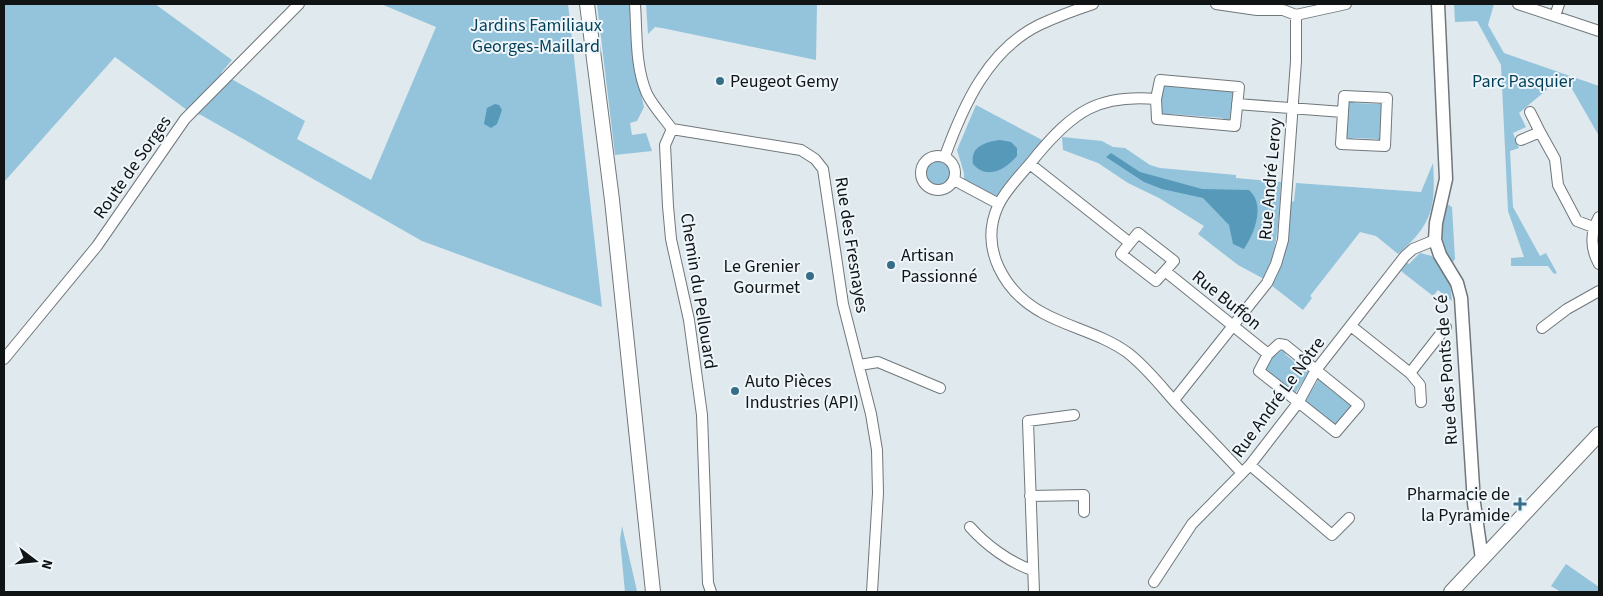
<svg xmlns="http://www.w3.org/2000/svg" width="1603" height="596" font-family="'Source Sans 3',sans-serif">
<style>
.green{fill:#93c4dc}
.water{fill:#5699b9}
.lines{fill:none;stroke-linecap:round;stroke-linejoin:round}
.minor-casing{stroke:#70777b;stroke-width:12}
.tertiary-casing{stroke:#70777b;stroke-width:15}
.secondary-casing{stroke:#70777b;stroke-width:16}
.minor{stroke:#fff;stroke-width:10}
.tertiary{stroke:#fff;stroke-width:12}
.secondary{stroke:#fff;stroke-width:14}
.poi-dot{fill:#366e88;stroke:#eef6fb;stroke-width:2}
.labels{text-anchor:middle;stroke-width:4;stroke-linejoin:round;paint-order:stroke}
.park-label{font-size:18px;fill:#023f56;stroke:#eef6fb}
.poi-label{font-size:18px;fill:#111415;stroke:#eef6fb;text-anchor:start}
.street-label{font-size:18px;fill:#111415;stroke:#eef6fb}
</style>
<rect width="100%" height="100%" fill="#e0e9ed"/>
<path class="green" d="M4,4H155L232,60L221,73L305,121L297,139L371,180L436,27L381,4H568L602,307L422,241L201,115L191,113L115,57L4,182Z
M597,4H630L636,74L644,107L637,121L630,123L632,135L646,133L652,151L615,155Z
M646,4H817L816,60L662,28L655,27L648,34Z
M1454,4H1494L1488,25L1504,53L1599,86V136L1572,89L1555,83L1519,113L1526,127L1513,133L1519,148L1510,151L1513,207L1540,256L1546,253L1557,273L1554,274L1548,266H1511V258L1524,257L1508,211L1501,65L1477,21L1455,22Z
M1166,84H1173V87L1225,91L1230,88L1235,93L1232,119L1223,122V118L1171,114L1170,118L1165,117L1160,111L1161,90Z
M1355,99V103L1380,104V101L1383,102V140L1378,143L1377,139L1353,138L1352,141L1344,136L1346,106L1349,100Z
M976,105L1044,141L1000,197L993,198L964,181V173L957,150Z
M1062,137L1102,141L1113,147L1125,148L1150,165L1160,168L1236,175V178L1281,182C1279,215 1279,248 1264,279L1238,265L1198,234L1204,226L1159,198L1128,183L1098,163L1063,150Z
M926 172a13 13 0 1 1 26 0a13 13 0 1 1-26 0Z
M1433,163C1436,207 1432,225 1398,254L1376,236L1360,232L1310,296L1312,298L1303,310L1271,285L1284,255L1291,202L1294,201L1296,183L1421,192Z
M1447,204L1452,207L1455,259L1451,265C1440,245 1439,226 1447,204Z
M1420,253L1432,256L1450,283L1452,301L1438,290L1433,296L1401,271L1407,263L1409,264Z
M1282,350L1287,351L1285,354L1305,371L1308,368L1310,371L1294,395L1270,373L1266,375L1265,368L1274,356Z
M1323,379L1328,382L1326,386L1346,402L1349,399L1353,408L1335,427L1304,402L1318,380Z
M622,526L637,591V592H625L620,540Z
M1566,564L1599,587V592H1561L1551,586Z"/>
<path class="water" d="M495,104L499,105L502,110L497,124L491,128L484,124L487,108Z
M1000,140L1011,142L1017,148V156C1005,170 987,180 973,164C970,146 986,142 1000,140Z
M1111,153L1140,172L1202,189L1249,190C1266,205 1254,234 1244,249L1233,244L1229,225L1203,198L1162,189L1144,182L1106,157Z"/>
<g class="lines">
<defs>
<path id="minor" d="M635,4C637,33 635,67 647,94C653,106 664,118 672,129
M1216,4L1257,10H1283L1296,15L1346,4
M1518,4L1599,31
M1555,16L1559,4
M1160,80L1239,87L1235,126L1157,119L1156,99Z
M1344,96L1387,98L1385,146L1341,144Z
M1156,99C1098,94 1073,112 1037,155C1025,171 1006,188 998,206C979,248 1004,292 1043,313C1070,328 1102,334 1128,353C1146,367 1160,385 1175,402C1197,426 1220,449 1242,473
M1237,104L1343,112
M1530,112L1540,132
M672,129L801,150L815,159L823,169L843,304L871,414L877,450L878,493L872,592
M672,129L665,145L668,206L671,239L689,320L702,415L708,583L711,592
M1521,140L1540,132L1555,159L1558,185L1577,221L1593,227
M921 173a17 17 0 1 1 34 0a17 17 0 1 1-34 0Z
M945,156C963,106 988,50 1039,25C1056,17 1075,10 1093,4
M1030,164L1130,243
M954,180L999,204
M1599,217C1590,233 1590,248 1599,264
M1138,233L1174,261L1156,281L1121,254Z
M1165,271L1268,354
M1351,326L1410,373L1446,327
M1542,328L1567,309L1599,291
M1279,344L1285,345L1359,405L1336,432L1259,371L1268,354Z
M4,359L97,246L185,119L299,4
M860,365L878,362L940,388
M1410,373L1420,385L1421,402
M1174,400L1267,283L1276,264L1283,240L1296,61V15
M1250,465L1332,535L1349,518
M1030,496L1084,495V512
M970,527C986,545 1009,562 1032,570
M1154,582L1192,524L1250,465L1298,403L1316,370L1405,256L1413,249L1435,240
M1034,592L1028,421L1074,415"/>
<path id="tertiary" d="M1438,4L1446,179L1436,223L1435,240L1440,255L1457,283L1461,298L1474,503L1482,559"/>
<path id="secondary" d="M587,4L612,200L653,592
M1451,592L1599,434"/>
</defs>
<use href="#minor" class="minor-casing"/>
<use href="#tertiary" class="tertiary-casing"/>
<use href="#secondary" class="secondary-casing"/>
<use href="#minor" class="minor"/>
<use href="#tertiary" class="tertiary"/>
<use href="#secondary" class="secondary"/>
</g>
<g class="poi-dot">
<circle cx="720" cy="81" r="5"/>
<circle cx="891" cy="265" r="5"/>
<circle cx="810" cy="276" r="5"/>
<circle cx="735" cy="391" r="5"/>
<path d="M1517.5 496.5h5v5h5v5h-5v5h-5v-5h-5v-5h5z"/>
</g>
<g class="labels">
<g class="park-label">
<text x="536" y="31">Jardins Familiaux<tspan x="536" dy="21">Georges-Maillard</tspan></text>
<text x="1523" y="87">Parc Pasquier</text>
</g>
<g class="poi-label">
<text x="730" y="87">Peugeot Gemy</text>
<text x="901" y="261">Artisan<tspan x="901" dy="21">Passionné</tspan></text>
<text x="800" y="272" text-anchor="end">Le Grenier<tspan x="800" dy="21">Gourmet</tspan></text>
<text x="745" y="387">Auto Pièces<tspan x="745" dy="21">Industries (API)</tspan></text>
<text x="1510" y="500" text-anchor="end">Pharmacie de<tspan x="1510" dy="21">la Pyramide</tspan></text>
</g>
<g class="street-label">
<text transform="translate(132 167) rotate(-55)" y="6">Route de Sorges</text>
<text transform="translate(1270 179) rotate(-85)" y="6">Rue André Leroy</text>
<text transform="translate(852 245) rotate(81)" y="6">Rue des Fresnayes</text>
<text transform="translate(699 291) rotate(81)" y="6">Chemin du Pellouard</text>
<text transform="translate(1227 300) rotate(39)" y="6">Rue Buffon</text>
<text transform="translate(1446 370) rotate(-94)" y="6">Rue des Ponts de Cé</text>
<text transform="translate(1278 397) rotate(-54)" y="6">Rue André Le Nôtre</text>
</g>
</g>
<rect width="1603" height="596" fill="none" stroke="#111415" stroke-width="10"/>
<g transform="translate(35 561) rotate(106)" stroke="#eef6fb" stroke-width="4" paint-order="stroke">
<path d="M0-4L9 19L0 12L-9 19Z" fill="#111415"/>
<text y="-8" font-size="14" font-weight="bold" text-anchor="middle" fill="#111415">N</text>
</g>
</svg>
